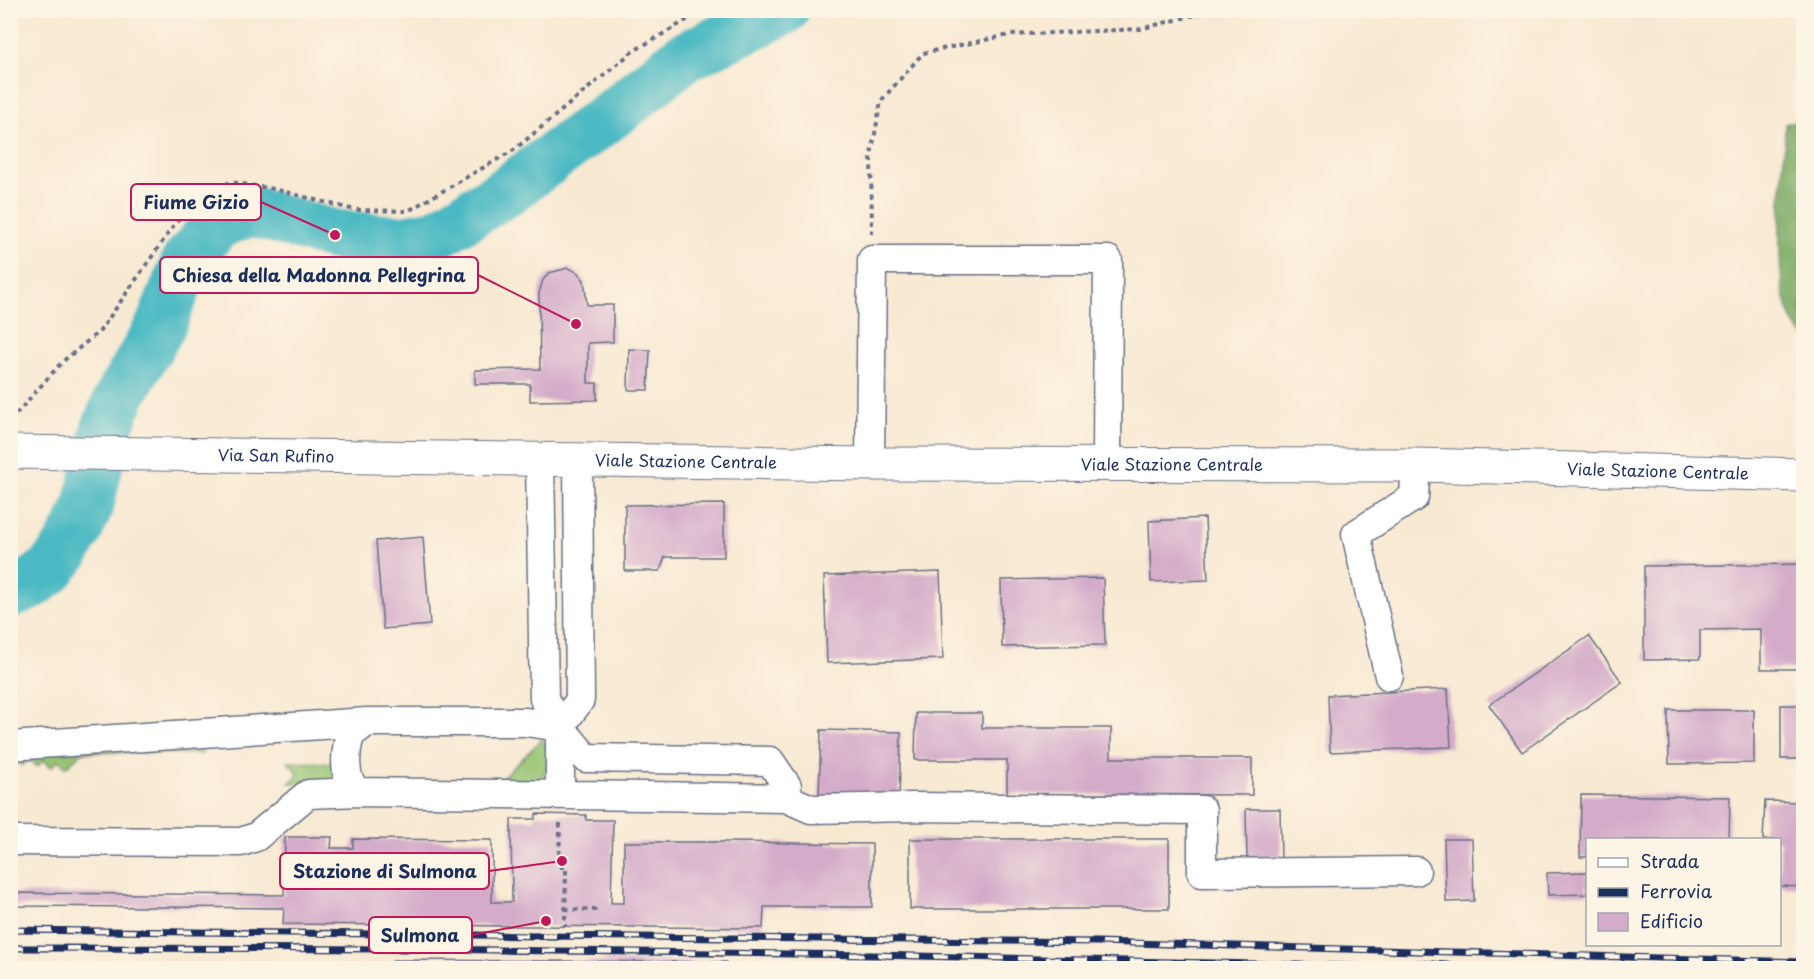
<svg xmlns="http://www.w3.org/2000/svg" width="1814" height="979" font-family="'Playpen Sans',sans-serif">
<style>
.green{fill:#98c472;stroke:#5a7a68;stroke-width:1.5}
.forest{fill:#7aaa64;stroke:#4a6c61;stroke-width:1.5}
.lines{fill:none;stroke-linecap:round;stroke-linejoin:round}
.river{stroke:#4bb9c3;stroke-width:51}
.building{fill:#d4acc9}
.minor-casing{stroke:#687087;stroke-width:31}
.major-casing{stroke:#687087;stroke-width:35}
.path{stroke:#687087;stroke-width:4;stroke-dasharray:4.5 4.5;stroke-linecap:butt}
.minor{stroke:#fff;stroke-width:28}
.major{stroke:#fff;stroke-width:33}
.rail-casing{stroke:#1b2f5e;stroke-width:7}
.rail{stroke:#fcf5e5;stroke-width:4.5;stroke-dasharray:14;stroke-linecap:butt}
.labels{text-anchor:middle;stroke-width:6;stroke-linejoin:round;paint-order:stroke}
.street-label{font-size:16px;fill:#1b2f5e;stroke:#fcf5e5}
.leader{fill:none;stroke:#c2185b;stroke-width:2}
.callout-dot{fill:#c2185b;stroke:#fcf5e5;stroke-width:2}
.callout{fill:#fcf5e5;stroke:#c2185b;stroke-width:2}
.callout-label{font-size:18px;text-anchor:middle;font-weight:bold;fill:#1b2f5e}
</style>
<rect width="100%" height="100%" fill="#fcf5e5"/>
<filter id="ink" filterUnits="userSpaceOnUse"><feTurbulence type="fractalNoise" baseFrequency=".0167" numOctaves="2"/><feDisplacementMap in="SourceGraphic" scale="12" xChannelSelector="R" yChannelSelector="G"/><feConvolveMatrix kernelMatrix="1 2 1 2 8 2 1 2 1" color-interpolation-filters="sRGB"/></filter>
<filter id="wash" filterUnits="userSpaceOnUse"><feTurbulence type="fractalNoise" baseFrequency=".008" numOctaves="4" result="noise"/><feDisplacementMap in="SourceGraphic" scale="24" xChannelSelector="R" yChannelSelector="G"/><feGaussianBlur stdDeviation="1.35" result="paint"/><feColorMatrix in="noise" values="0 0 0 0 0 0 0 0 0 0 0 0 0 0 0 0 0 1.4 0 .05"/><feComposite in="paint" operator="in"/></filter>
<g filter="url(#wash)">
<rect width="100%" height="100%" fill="#f8e9d2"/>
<path class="green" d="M542,739C553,752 549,770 538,780L496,784Z
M202,744V754L83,752L66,767L59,760L51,767L44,760L37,767L30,759L22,766L15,759L11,763V755Z
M288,762L337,763L338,784L289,783L299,774Z"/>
<path class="forest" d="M1803,121H1804L1803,335C1764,298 1786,175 1785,124Z"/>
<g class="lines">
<path class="river" d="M10,593L30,585L48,572L65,552L79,527L89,504L106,429L121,394L160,327L187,260L217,224L251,211L335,235L400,241L435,235L504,193L619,109L684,57L784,10"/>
</g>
<g id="blocks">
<path class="building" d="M568,268L577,272L584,280L587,305H613V342L588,343V383H597V400L530,401V384H475V370L540,369L539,293L543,280L549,273Z
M629,349L650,350L648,390H628Z
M724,504V557H665L660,571H625V505Z
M1205,518L1208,580L1151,582L1149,521Z
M423,537L430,625L383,629L376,541Z
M1803,564V669H1761V629L1700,630V659L1644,660V566Z
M940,572L943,659L827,663L824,576Z
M1103,578L1105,645L1002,647L1001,580Z
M1589,636L1622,682L1522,752L1489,705Z
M1448,689L1451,747L1330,752L1328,695Z
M1781,705H1803V759H1781Z
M1668,710H1754V763L1669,764Z
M916,713H982V728H1111V758H1252V795L1007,794V760H915Z
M821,730L901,732L899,801L819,798Z
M1581,795L1730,797L1729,840H1588L1587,857H1580Z
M1765,801L1803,802V887L1780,886V840H1763Z
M1246,809H1280L1281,859H1247Z
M536,814L586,815V820H613L611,903H624V842H727L872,844V907H764L763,928L283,924L284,908L10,906V893L284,895L285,837H332L331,848H353V839L492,840V902H512L511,819H535Z
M910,839H1169V909H910Z
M1444,839H1472L1474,901L1446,902Z
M1587,872V894L1548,895L1547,873Z
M393,960L726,962V968H393Z"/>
</g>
</g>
<g filter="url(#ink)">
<use href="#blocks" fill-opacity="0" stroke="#687087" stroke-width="1.5"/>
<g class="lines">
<defs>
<path id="minor" d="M540,459L544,699L560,727L586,758L770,761L787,786L786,798L360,792C342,784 345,752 350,735L367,722H526L560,727
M870,464L872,260H1108L1107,463
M1389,676L1356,534L1414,497L1416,465
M10,746L367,722
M560,795V727L580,700L578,459
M786,798L811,809L914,807L1202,810V873L1416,871
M10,841L241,842L256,837L308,794L360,792"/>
<g id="major">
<path id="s1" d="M10,452L870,464L1416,465L1804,475"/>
</g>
</defs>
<use href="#minor" class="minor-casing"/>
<use href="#major" class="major-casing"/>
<path class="path" d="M872,234L871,155L881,101L923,53L1009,35L1140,29L1215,10
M10,421L62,362L100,331L188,205L230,182L274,189L355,210L408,211L514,150L632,52L704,10
M560,823L559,867H566L565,926
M565,909L599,910
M565,968L566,959
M635,968L636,959"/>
<use href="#minor" class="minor"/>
<use href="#major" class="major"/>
<defs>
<path id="rail" d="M10,930L1097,942L1804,962
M10,948L415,949L873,955L1428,968
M1418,963L1484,968"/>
</defs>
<use href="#rail" class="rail-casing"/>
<use href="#rail" class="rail"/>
</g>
</g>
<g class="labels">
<g class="street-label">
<text dy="6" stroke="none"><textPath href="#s1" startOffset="266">Via San Rufino</textPath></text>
<text dy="6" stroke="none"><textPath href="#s1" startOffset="676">Viale Stazione Centrale</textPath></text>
<text dy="6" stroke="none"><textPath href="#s1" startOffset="1162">Viale Stazione Centrale</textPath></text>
<text dy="6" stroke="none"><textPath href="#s1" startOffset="1648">Viale Stazione Centrale</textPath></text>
</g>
</g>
<path class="leader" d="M335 235L261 202M576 324L478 275M562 861L489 871M546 921L472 935"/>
<g class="callout-dot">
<circle cx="335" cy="235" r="6"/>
<circle cx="576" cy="324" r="6"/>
<circle cx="562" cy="861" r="6"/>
<circle cx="546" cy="921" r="6"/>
</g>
<g class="callout">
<rect x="131" y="184" width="130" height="36" rx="6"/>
<rect x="160" y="257" width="318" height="36" rx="6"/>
<rect x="280" y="853" width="209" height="36" rx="6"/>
<rect x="369" y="917" width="103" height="36" rx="6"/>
</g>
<g class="callout-label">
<text x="196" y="209">Fiume Gizio</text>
<text x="319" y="282">Chiesa della Madonna Pellegrina</text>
<text x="385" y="878">Stazione di Sulmona</text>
<text x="420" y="942">Sulmona</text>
</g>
<rect width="1814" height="979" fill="none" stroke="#fcf5e5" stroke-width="36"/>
<rect x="1586" y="838" width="195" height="108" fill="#fcf5e5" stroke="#a2a6af" stroke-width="1.5"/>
<rect x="1598" y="858" width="30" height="9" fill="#ffffff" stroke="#a2a6af" stroke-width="1.5"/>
<text x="1640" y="868" font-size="18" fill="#1b2f5e">Strada</text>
<rect x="1598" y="888" width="30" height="9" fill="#1b2f5e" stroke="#a2a6af" stroke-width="1.5"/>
<text x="1640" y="898" font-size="18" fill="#1b2f5e">Ferrovia</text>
<rect x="1598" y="913" width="30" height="18" fill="#d4acc9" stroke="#a2a6af" stroke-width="1.5"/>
<text x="1640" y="928" font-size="18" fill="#1b2f5e">Edificio</text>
</svg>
